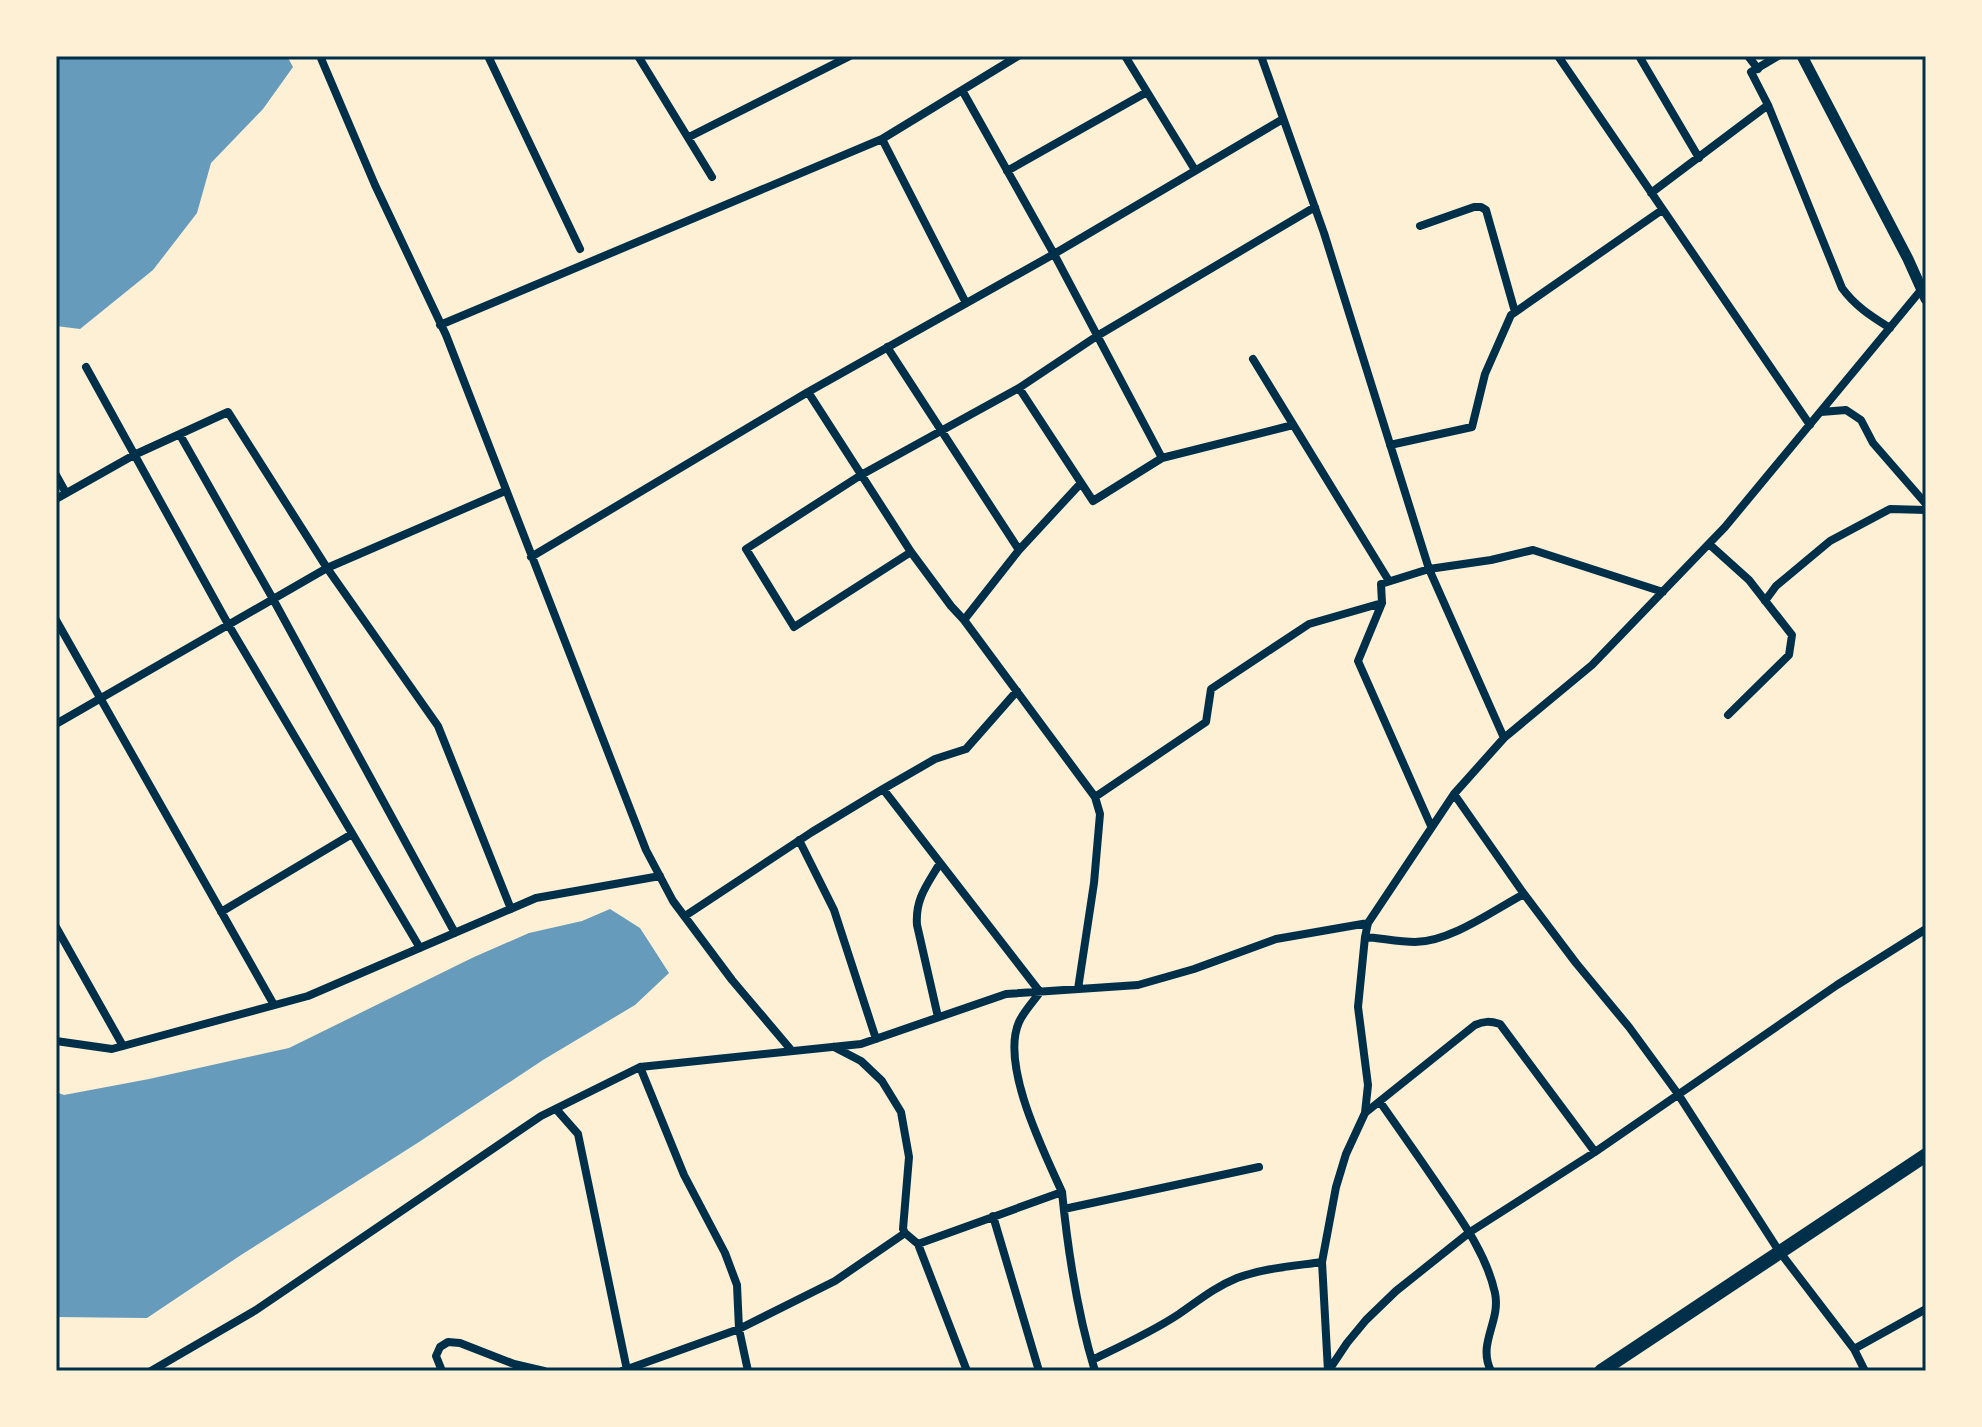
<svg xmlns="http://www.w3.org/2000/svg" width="1982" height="1427" font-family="'Exo 2',sans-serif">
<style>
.water{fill:#669bbc}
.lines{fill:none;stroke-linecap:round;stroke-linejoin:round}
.minor{stroke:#003049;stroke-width:8}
.tertiary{stroke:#003049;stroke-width:11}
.primary{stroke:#003049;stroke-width:14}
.neatline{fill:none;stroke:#003049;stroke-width:3}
</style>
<rect width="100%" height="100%" fill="#fdf0d5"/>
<path class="water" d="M56,56H287L293,67L263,109L211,163L197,213L153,270L80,329L56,326Z
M610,909L640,928L669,973L635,1005L543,1060L419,1142L241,1255L147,1318L56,1317V1092L64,1095L149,1079L289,1048L474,957L529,933L582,921Z"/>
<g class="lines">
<path class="minor" d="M320,56L375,185L446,335L646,850L673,901L732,980L792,1051
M488,56L580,249
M638,56L712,177
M1125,56L1195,170
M1261,56L1324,233L1429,569L1504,738
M1558,56L1810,425
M1639,56L1699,158
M1748,56L1758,69
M962,90L1054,254L1162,458L1093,501L1019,388
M1768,105L1842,288C1855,306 1871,316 1890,328
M689,137L850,56
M882,139L966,303
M1007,171L1147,92
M1651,193L1768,105L1751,72L1778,56
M1420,226L1474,207H1481L1486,210L1515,312
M440,325L882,139L1018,56
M887,347L1019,550
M1253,359L1389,581
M86,367L228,624L420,948
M808,392L911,552L951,606L964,620L1095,797L1100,814L1094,883L1078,989
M1821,412L1846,410L1861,420L1873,443L1926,504
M180,435L273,599L455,933
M1390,445L1472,427L1485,374L1511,315L1662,210
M1162,458L1293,425
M56,475L66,493
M56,499L134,455L228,412L327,568L438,726L511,909
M1709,544L1749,580L1792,635L1789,655L1728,715
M911,552L794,627L746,549L861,475L1019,388L1097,336L1315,207
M531,557L808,392L1054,254L1283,119
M1765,601L1776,586L1830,541L1890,509L1926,510
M1382,603L1358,661L1431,826
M56,620L274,1005
M964,620L1019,550L1081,483
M56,724L327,568L505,491
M883,789L1040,992C1034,1001 1024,1011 1019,1022C1000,1065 1044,1152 1062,1192
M1454,794L1524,894L1576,963L1629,1027L1678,1094L1779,1251L1854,1349L1865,1371
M1095,797L1206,722L1211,689L1309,624L1382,603L1381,584L1429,569L1491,560L1533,550L1663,592
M799,840L834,910L876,1039
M221,912L352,834
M685,916L812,832L883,789L935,759L966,749L1017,691
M56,927L123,1046
M1365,937C1381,938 1398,942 1415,942C1450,942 1494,910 1524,894
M938,1017L917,925C915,899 927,885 940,863
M56,1041L112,1049L308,996L536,898L660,876
M834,1047L861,1061L882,1081L901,1112L909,1157L903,1229L905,1233L918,1244L967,1371
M640,1067L684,1175L725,1253L737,1285L739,1329L748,1371
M1380,1102C1399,1129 1418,1156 1437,1184C1459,1217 1486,1252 1495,1293C1501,1322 1477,1343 1491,1371
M556,1109L578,1134L627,1370
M1365,1113L1475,1025C1484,1021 1490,1021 1500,1024L1595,1152
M1064,1209L1259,1167
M993,1216L1039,1371
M918,1244L1062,1192C1068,1252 1077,1313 1095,1371
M1854,1349L1926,1309
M1092,1360C1121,1346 1152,1332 1179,1314C1198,1301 1215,1287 1237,1278C1264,1268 1294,1266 1322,1262
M1329,1370L1347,1343L1366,1320L1396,1291L1470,1232L1595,1152L1837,985L1926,929
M151,1371L256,1310L541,1116L640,1067L861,1044L1006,994L1138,985L1194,969L1276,939L1368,923
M442,1371L436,1356L440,1347L448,1342L460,1343L514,1364L544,1371
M622,1371L739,1329L835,1281L905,1233
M1328,1371L1322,1262L1336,1187L1346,1154L1365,1113L1368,1085L1358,1007L1365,937L1368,923L1454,794L1504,738L1592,665L1725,527L1926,284"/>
<path class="tertiary" d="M1802,56L1908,259L1926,299"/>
<path class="primary" d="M1601,1371L1926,1155"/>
</g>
<rect width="1982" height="1427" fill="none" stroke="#fdf0d5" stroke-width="116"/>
<rect x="58" y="58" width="1866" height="1311" class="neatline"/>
</svg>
